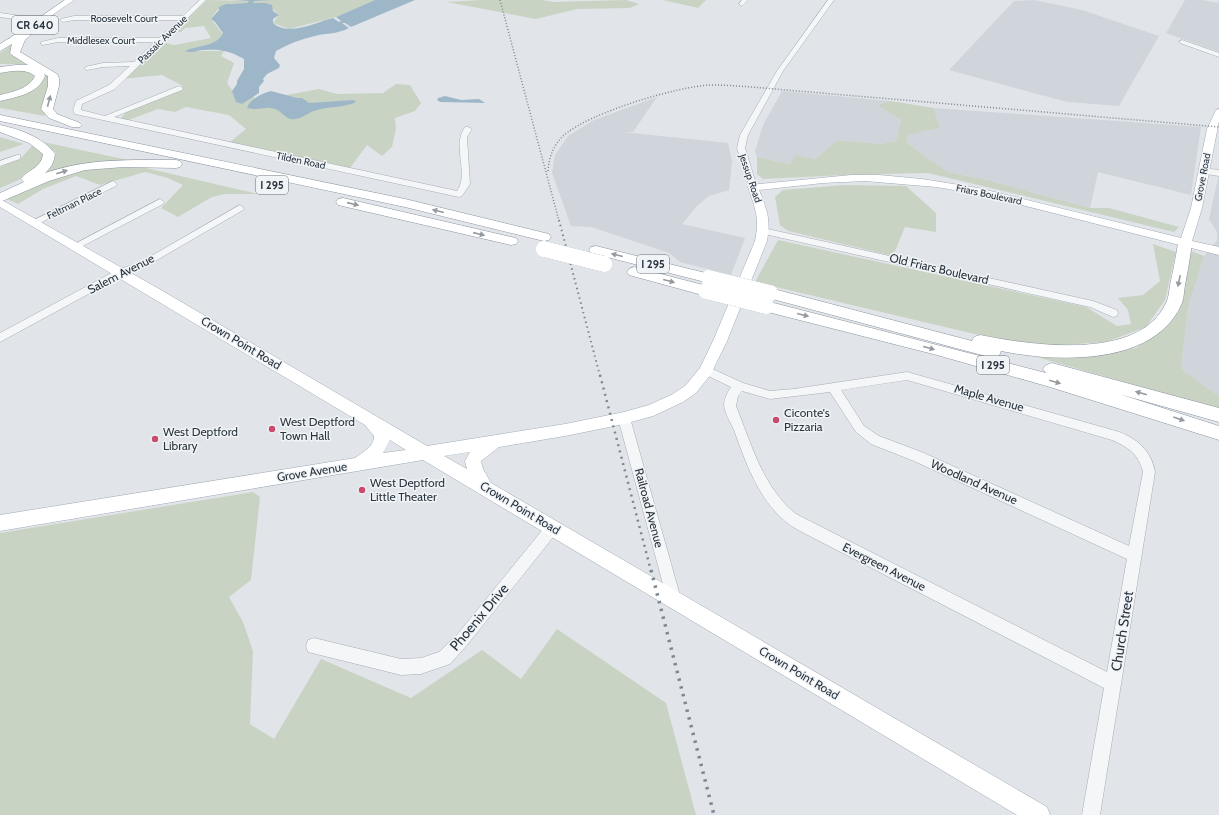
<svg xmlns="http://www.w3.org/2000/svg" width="1219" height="815" font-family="Cabin,sans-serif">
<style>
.built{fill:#cfd5db}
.green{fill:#c9d3c3}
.water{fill:#9eb7c8}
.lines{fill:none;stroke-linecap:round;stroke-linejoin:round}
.minor-casing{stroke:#a6adb3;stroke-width:1}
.major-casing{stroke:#a1abb5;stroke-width:1}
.highway-casing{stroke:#89949f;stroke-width:1}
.minor{fill:#f4f6f8;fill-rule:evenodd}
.major{fill:#fff;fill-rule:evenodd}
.highway{fill:#fff;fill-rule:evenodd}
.rail-far3{stroke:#7b8792;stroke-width:1.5;stroke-dasharray:1 2;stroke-linecap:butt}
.rail-far2{stroke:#7b8792;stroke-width:2;stroke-dasharray:1.5 3.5;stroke-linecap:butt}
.rail-far1{stroke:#7b8792;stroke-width:2.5;stroke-dasharray:2 4.5;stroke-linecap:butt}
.rail{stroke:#7b8792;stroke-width:3.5;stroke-dasharray:2.5 5.5;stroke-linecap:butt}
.highway-bridge-casing{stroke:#89949f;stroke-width:16;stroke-linecap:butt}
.highway-bridge{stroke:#fff;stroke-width:16}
.oneway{fill:#949aa0}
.poi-dot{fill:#c94b6d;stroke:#f1f4f7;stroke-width:1.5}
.labels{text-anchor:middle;stroke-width:3;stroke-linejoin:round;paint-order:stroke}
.far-street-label{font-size:10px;fill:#2a3540;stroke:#f1f4f7}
.shield{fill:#f1f4f7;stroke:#666e77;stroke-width:1}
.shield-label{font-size:11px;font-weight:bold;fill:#2a3540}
.street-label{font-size:12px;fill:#2a3540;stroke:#f1f4f7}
.poi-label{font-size:12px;fill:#2a3540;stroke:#f1f4f7;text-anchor:start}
.near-street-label{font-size:14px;fill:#2a3540;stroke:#f1f4f7}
</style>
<rect width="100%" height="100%" fill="#e1e5e9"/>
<path class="built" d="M1034,0L1082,10L1159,36L1119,106L1067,102L949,70L1014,1Z
M1185,0H1202L1219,3V52L1166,33Z
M782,91L890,101L877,105L901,120L896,141L879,144L838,140L815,159L795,156L790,164L757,157L755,151L763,125Z
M657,97L633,132H623L728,143L732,161L729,190L709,196L698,205L682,224L745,238L731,275L680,262L669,253L591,227L571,226L552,173L555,155L568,136L594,120Z
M934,108L1201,127L1191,195L1098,172L1090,208L987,180L948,172L907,143L906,135L940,128Z
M1219,174V396L1181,369L1188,308L1204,256L1217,240V232L1209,219Z"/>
<path class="green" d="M207,0L249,1L247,3C227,4 223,0 211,19L223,34L214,43L187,51H224L221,56L234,63L227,83L242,104L251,96L255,98L269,92L286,95L319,89L337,94L383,93L396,84L410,85L421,103L415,111L395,118L396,129L392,147L382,156L367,145L350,168L230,142L246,129L229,115L186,107L175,112L158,109L126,121L120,119L128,110L179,89L183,86L162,75L122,79L161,42L174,45L211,38L204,26L185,28L181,32H174Z
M276,0H375L336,17L289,29L273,23L279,15L267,3H252L254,1Z
M481,0H542L554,2L626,0L639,4L630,8L577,9L536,19L447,2Z
M663,0H706L698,8Z
M11,45V54L25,64H0V53Z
M7,70L28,71L34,75L32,82L14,92L0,96V71Z
M43,74L50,77L44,105L45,116L0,108V100L23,93Z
M890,101L934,108L940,128L907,135V143L948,172L987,180L1090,208H1109L1179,227L1174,232L928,173L844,175L763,179L757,174V157L790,164L795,155L815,159L838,140L879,144L896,141L901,120L877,105Z
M0,137L24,144L0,152Z
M43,142L128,160L94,163L32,180C44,173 52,166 56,153Z
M33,145L42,153L43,161C32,176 16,181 0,188V167L22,157Z
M97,167L146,168L258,194H225L212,197L178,217L161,208L183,185L168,178L145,172L100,185L76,176L43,189L18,204L7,199L58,175Z
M845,185L906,186L936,213V232L905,227L893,256L788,231L780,225L775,197L783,190Z
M778,240L1086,307L1117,326L1131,324L1128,310L1118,298L1143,295L1160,281L1153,244L1176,252L1165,300L1146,327L1106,342L1030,347L755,282Z
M1191,251L1204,256L1188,308L1181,369L1219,396V409L1026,354L1077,357L1136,348L1178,313Z
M253,492L260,497L251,580L229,597L243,622L253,651L250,724L274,739L321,659L411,698L482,650L521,679L557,629L666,703L696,815H0V533Z"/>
<path class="water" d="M232,0H276L255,1L252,3H266L272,5L273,11L279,15L273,19V23C289,37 316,22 333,18L339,22L341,21L336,17L375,0H415L351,27L345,23H342L349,28C338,34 326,33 315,36C301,39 288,44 276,51L274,58L280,65L279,68L267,74L263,79L264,81L259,87V93L242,104L236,102L232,91L237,84V81L244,69V59C230,51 220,49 204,50C197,50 192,54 185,51C198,45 216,47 223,33L215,22L211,19L219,10V7L226,4L247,3L249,1Z
M271,91L297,98H302L309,103L354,100L356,102C344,108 328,106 314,111C306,114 298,121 290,119C284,117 280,109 271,108C263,107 256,111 247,108C249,100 262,93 271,91Z
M445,96L461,100L479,99L485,103L440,102L437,100L438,98Z"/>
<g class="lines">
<defs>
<path id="minor" d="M200,0H206L115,89L82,104L81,110L105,116L179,86L183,88L182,90L114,117L457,191C470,172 451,147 465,127H468L472,129L467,137L470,184L462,196L459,197L75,114L73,110L76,101L109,85L130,66L103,67L87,70L85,69V67L103,63L134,62L155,42H58L43,45L41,44V42L58,38H159L179,20H74L63,22L60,20L61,19L74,16H183Z
M742,0H748L742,6L739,4Z
M828,0H834L783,71L748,135L745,148L757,187L756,189H750L737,148L740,135L777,71Z
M0,13L21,16H44L47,18L44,20H21L0,17Z
M1182,40L1219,53V57L1180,43L1179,42Z
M17,155H20V159L0,166V161Z
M1203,168L1219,170V176L1200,173L1199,171L1200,169Z
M113,181L117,184L116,186L38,224H32L30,222Z
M160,199L164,202L163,204L79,248L76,249L71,246Z
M240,205L244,208L243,210L145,267L125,274L0,342V333L117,270L139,263Z
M763,228L1093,301L1117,310L1118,313L1117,316L1113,317L1090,307L760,233L758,231Z
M706,366L743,383L770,391L794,389L907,372L1116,431C1137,438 1151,450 1155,472L1100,815H1082L1104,688L798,530C762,510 747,466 734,430C731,423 724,412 724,404C725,397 727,393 731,387L702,373L700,370L702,367ZM907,380L1112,440C1128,447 1139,454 1143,472L1129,546L924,453L879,436L864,426L841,390ZM742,391L770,399L830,392L856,432L871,444L914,461L1127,559L1107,672L796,514C763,488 751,443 736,406L738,396Z
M624,413L628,415L630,418L681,599L679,604L674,606L669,604L667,599L618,418L620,415Z
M553,521L558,523L560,527L558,531L467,645L450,664L421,674L401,675L308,652L306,646L308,640L314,638L401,659L421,658L439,652L457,635L548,523Z"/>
<path id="major" d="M65,0H74L0,51V45Z
M1219,109V121L1202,208L1192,241L1219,247V255L978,194L936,187L865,181L823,183L759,190C767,210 771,219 767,241L727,341L711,374L696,393L683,402L653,416L624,424L565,436L499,447L481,461L483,469L491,483L1047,807L1050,815H1017L423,460L0,531V515L355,458C363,452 374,447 374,436L365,425L0,207V199L161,290L427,446L565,424L624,412L649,405L673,394L686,385L700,368L713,341L755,241C760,218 755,208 748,187L749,185L851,175H879L922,179L978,188L1181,238L1191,208L1207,129L1216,110ZM390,440L406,450L383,453ZM470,452L465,461L467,469L444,456Z"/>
<path id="highway" d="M44,15L49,18L25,40L20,52L57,74L59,78V86L53,109L57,114L80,123L82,125L80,127H72L49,118L41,109L48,86V76L44,74L45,76C38,94 17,97 0,101V95C12,92 29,89 35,76C25,68 12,71 0,73V67L16,65H28L12,55L10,53L12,44L0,51V44C5,41 10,36 15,40C21,33 35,18 44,15Z
M0,115L405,199L549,234L551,237L549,240L544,241L405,207L0,121Z
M0,125C19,129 43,137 55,154C54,162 51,168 45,173C88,158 131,160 176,160L180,161L182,164L180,167L176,168L124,167L85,170L49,181L0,202V193L24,182L21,179C28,169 41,169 43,154L29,143L0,132Z
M343,198L511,237L516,238L518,241L516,244L511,245L338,205L336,202L338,199Z
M1185,239L1190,240L1192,243C1190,257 1188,271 1185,285C1184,291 1184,297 1182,303C1155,367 1056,362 1001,351L999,356L993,358L765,297L762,293L765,289L770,288L972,341L974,337L980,335C1030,345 1139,362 1166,303C1169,297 1169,291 1170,285C1173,271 1176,257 1178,243L1180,240Z
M596,246L714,275L717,278L714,281L709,283L591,253L589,250L591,247Z
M634,267L711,287L714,291L711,295L706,296L629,275L627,272L629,269Z
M766,301L1046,373L1043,369L1046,365L1052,363L1219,408V422L1119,394L1219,426V440L1050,387L937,355L760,310L758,306L760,302Z"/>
</defs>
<use href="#minor" class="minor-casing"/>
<use href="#major" class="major-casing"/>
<use href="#highway" class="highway-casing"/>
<use href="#minor" class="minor"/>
<use href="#major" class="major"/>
<use href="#highway" class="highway"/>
<path class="rail-far3" d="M500,0L559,221
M548,171C549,157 553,146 563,136C588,113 678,86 711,85C725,85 738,86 751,87L1219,127"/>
<path class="rail-far2" d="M559,220L600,376"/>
<path class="rail-far1" d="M600,375L651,571"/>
<path class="rail" d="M651,570L714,815"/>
<defs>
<path id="highway-bridge" d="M544,249L604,264
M709,278L770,293
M706,291L766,306"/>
</defs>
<use href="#highway-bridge" class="highway-bridge-casing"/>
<use href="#highway-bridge" class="highway-bridge"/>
</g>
<defs><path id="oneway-solid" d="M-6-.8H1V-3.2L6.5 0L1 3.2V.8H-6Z"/></defs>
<g class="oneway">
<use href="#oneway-solid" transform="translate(49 101) rotate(-75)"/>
<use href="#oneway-solid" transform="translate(62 172) rotate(-18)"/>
<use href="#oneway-solid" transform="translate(353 204) rotate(13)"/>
<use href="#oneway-solid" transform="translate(438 211) rotate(-166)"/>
<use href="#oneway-solid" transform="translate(479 234) rotate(13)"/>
<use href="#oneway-solid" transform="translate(617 255) rotate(-166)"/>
<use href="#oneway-solid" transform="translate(669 281) rotate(15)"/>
<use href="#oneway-solid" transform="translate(1179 281) rotate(102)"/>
<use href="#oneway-solid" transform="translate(803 315) rotate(14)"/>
<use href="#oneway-solid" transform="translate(929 348) rotate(15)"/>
<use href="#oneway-solid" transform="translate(1055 382) rotate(16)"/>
<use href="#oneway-solid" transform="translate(1141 393) rotate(-164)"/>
<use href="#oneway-solid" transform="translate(1179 419) rotate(19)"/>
</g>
<g class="poi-dot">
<circle cx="776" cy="420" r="4"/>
<circle cx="272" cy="429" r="4"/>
<circle cx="155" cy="439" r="4"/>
<circle cx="362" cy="490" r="4"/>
</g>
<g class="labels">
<g class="far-street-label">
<text x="124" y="22">Roosevelt Court</text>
<text transform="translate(162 39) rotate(-44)" y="4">Passaic Avenue</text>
<text x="101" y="44">Middlesex Court</text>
<text transform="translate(301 160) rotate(12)" y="4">Tilden Road</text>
<text transform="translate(1202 177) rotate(-79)" y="4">Grove Road</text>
<text transform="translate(751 178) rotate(71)" y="4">Jessup Road</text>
<text transform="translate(989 194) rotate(12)" y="4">Friars Boulevard</text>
<text transform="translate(74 203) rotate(-26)" y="4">Feltman Place</text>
</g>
<g class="shield">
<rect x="12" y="16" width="46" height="18" rx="3"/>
<rect x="256" y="176" width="32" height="18" rx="3"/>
<rect x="637" y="255" width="32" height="18" rx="3"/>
<rect x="977" y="356" width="32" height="18" rx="3"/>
</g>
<g class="shield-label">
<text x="35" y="29">CR 640</text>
<text x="272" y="189">I 295</text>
<text x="653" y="268">I 295</text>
<text x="993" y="369">I 295</text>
</g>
<g class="street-label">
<text transform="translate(939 269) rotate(13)" y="4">Old Friars Boulevard</text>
<text transform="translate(121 274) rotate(-27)" y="4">Salem Avenue</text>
<text transform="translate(241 343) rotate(31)" y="4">Crown Point Road</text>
<text transform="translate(989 398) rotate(16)" y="4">Maple Avenue</text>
<text transform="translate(312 472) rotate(-9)" y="4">Grove Avenue</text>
<text transform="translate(974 482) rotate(24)" y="4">Woodland Avenue</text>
<text transform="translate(520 508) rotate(31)" y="4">Crown Point Road</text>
<text transform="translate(649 508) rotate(75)" y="4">Railroad Avenue</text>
<text transform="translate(884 567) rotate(27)" y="4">Evergreen Avenue</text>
<text transform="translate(799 673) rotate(31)" y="4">Crown Point Road</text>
</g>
<g class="poi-label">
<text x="784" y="417">Ciconte's<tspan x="784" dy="14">Pizzaria</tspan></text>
<text x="280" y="426">West Deptford<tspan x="280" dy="14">Town Hall</tspan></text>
<text x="163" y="436">West Deptford<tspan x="163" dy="14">Library</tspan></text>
<text x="370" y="487">West Deptford<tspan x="370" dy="14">Little Theater</tspan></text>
</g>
<g class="near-street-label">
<text transform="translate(479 617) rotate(-50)" y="5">Phoenix Drive</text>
<text transform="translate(1122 631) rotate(-81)" y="5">Church Street</text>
</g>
</g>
</svg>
